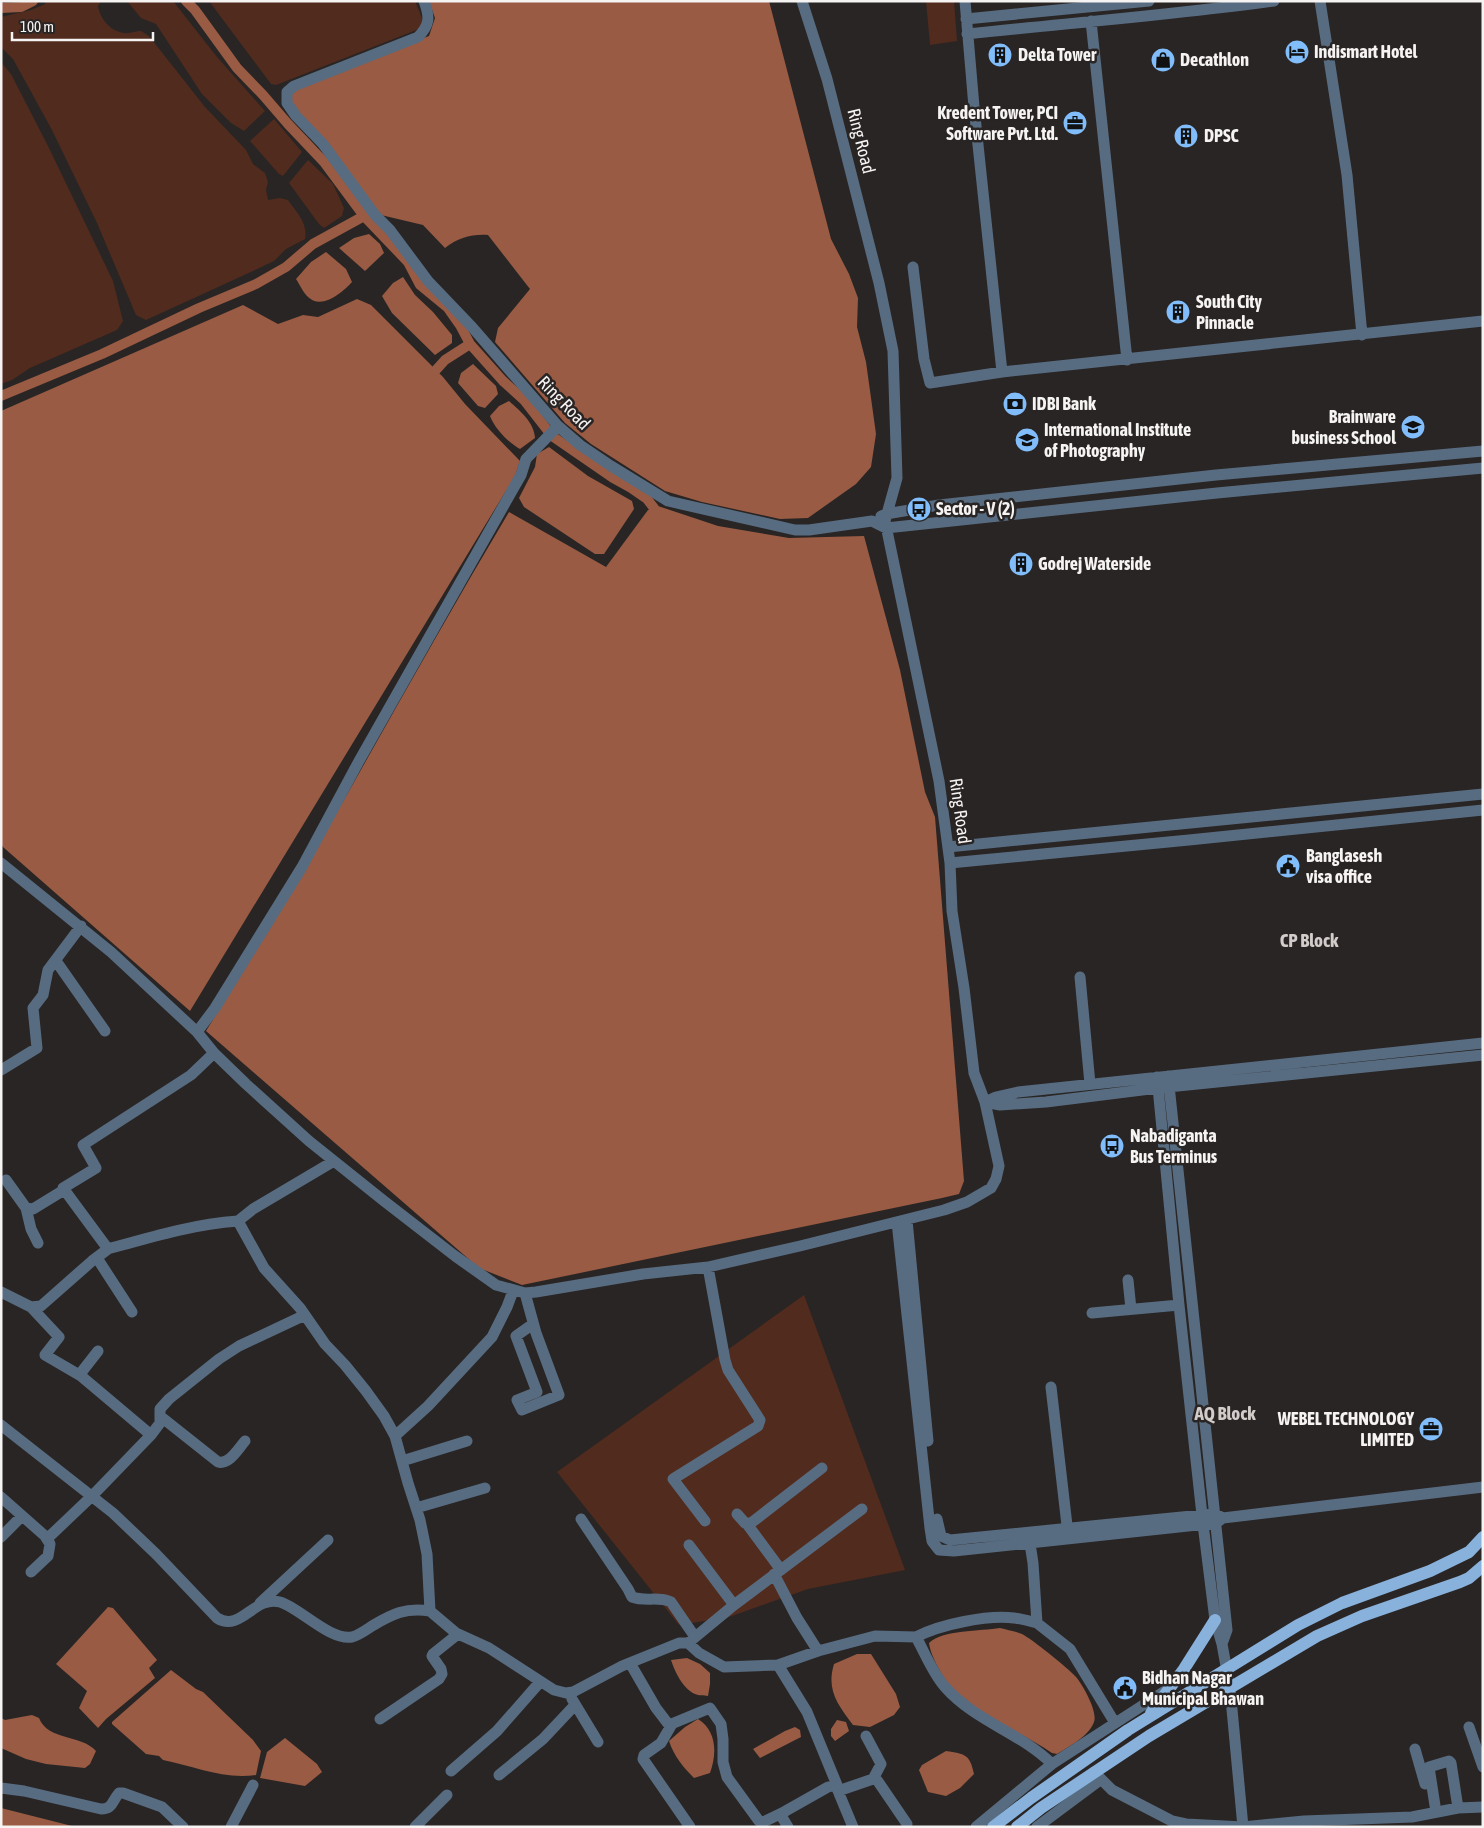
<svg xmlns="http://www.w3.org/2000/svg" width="1484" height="1828" font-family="'Asap Condensed',sans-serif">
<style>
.green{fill:#512b1d}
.water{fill:#995b43}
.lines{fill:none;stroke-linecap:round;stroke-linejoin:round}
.canal{stroke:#995b43;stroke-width:10}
.minor{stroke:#586c81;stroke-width:11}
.major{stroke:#88b1dc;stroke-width:12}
.labels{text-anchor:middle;stroke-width:5;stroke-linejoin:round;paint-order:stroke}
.poi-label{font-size:18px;font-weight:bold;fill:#f6f4f3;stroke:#292524;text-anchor:start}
.street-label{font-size:18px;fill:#f6f4f3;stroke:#292524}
.neighbourhood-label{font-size:19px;font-weight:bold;fill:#d2cdcb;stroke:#292524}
</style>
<rect width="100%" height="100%" fill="#292524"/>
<path class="green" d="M45,1H101L98,6C100,19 111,32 125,33C129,34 136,31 141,31L149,36L205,107L246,150L253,164L265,173L268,182L266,190L268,200L280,198L288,200C297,213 308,223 305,239L286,249L274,261L253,271L146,320L136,315L97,223L52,130L13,59L2,48L1,17L31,10L45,4Z
M127,1H173L217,57L265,111L244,131L231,123L202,94L156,24L141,18Z
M209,1H415L424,23L419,29L276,85L271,84Z
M926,1H954L957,41L930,45Z
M1,62L11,74L49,148L113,281L123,321L117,330L30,368L12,380L1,384Z
M274,119L302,152L283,176L279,174L250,141Z
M308,160L333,184L344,208L342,216L324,228L319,224L289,183Z
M804,1295L905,1570L808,1589L729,1617L679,1625L557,1472Z"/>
<path class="water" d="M429,1H769L831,239L849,274L858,298L857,327L866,362L876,434L871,467L856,484L808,518L780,519L702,502L665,491L591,444L565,423L495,342L498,328L530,289L488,235C471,234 458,238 445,248L423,225L381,215L288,100L291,92L335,72L429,36L435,18Z
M369,234L380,244L384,253L365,271L339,248L354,238Z
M326,252L346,269L352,282C342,293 321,311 307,296C303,292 300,285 296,279L311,262Z
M403,277L415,295L433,312L452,335V343L435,355L392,313L382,296L393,283Z
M357,299L371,305L443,377L465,404L520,461L515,476L190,1011L3,847L1,843V411L243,305L278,324L303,315L318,317Z
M473,364L496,386L498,394L485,408L478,406L458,383L461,373Z
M509,401C520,411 534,422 535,438L520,449C508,442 495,429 490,416L499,406Z
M549,447L588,476L632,501L634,509L604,554H595L524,507L519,498L535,467L537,454Z
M658,506L718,526L789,538L864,536L900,670L925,792L935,817L964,1181L959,1194L942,1198L522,1285L479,1268L206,1031C255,951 303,872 349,791C402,697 454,604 509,512L606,567L648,510Z
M108,1607L113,1608L157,1660L149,1668L155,1678L106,1719L98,1728L79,1708L87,1691L56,1664Z
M1000,1628C1007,1630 1015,1631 1022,1634C1032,1639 1068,1668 1076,1677C1083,1685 1098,1712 1094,1722C1089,1736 1070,1746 1057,1754L1052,1753C1024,1734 992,1721 965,1702C951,1692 931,1660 929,1643C942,1630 981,1631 1000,1628Z
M857,1654H871L896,1694L900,1707L894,1715L870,1727L853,1725C838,1705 826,1690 834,1664Z
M687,1658L700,1664L710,1673V1684L708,1696C704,1695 699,1696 695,1694C683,1689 675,1672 671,1660Z
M171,1670L196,1689L203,1692L253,1740L261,1751L256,1775C224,1780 194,1766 163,1760L159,1756L146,1754L112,1724V1722Z
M32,1715L39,1718C48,1741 81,1734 96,1751L90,1764L85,1768L46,1764L26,1759L1,1748V1718L5,1720Z
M698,1719C717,1731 717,1754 710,1773L694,1778C683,1767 674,1756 669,1741L685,1727Z
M837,1720L846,1722L849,1731L835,1741L831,1736V1729Z
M795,1727L800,1730L801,1737L760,1758L753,1749L785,1731Z
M285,1738L317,1764L322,1772L305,1786L260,1778L267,1752Z
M946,1751C965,1754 970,1754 974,1774L960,1788L946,1796L928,1792L919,1770L922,1765Z
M1,1808L76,1827H1Z"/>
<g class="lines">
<path class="canal" d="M186,1L195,10L237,68L263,95L288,124L324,162L364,216L408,262L420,285L448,308L460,325L470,344L445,360L436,370
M1,8L21,7L33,1
M470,344L503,381L524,400L552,436L613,478L631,488L647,499L654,508
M1,396L102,354L199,308L256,284L286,267L313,244L364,216"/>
<path class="minor" d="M424,1C430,17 430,25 418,37L294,86L287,92V103L296,116L323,144L375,215L390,230L428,281L472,327L558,426L580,445L611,466L668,501L795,530H809L872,521L886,528L1217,493L1483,468
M965,1L974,107L1002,372
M1320,1L1347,175L1362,335
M966,19L1149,1
M1091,21L1127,360
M967,34C1070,23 1172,15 1274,1
M913,267L924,359L930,383L1002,372L1483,321
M881,516L886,514L939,505L1216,475L1483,451
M948,847L1483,794
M1,863L111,952L197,1032L214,1053L246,1084L309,1141L384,1201L455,1256L496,1285L525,1293L536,1292L643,1274L708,1267L800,1246L944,1210L967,1202L991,1188L996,1179L999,1166L985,1102L974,1073L964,988L952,911L950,863L939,781L885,521L897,478L893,351L879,283L827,79L802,1
M950,863L1189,840L1483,810
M56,961L105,1031
M1080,977L1090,1084
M197,1032L215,1008L302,867L359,761L521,475L526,459L558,426
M1,1070L37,1048L33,1008L43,995L48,970L81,926
M1168,1076L1227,1630L1222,1644
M1157,1077L1179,1305L1203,1524L1215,1620L1222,1644L1230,1688L1243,1827
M985,1102L996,1097L1018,1092L1483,1043
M985,1102L1000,1105L1046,1102L1158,1088L1483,1055
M334,1161L253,1209L238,1221L264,1268L300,1308L325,1344L345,1365L366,1391L384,1416L395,1436
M6,1180L26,1208L33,1209L64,1190
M26,1208L31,1229L38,1243
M907,1220L928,1441
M897,1222L930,1528L932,1541L939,1550L954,1551L1216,1523L1223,1518L1483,1487
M108,1249C151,1237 194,1224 238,1221
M97,1258L132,1312
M1128,1280L1131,1309
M513,1291L507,1307L492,1337L428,1406L395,1436L408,1483L420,1520L427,1554L430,1611L456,1633L489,1648L554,1690L566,1693L573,1692L622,1666L679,1643H688L699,1653L724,1667L778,1665L807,1712L837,1785L828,1787L782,1813V1817L788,1827
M1,1292L31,1307L41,1306L92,1261L108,1249L63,1188L96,1168L83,1145L191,1075L214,1053
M525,1293L536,1333L559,1395L522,1410L517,1400L537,1392L516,1336L533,1324
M31,1307L59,1337L45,1355L81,1376
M1092,1313L1179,1305
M98,1351L80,1374L81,1376L151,1435
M1051,1387L1068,1534
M160,1416L218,1462C229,1465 238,1449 245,1441
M1,1425L113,1513L156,1554L217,1618C241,1633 254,1595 280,1602C300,1608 330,1641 352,1637C359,1635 366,1630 372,1626C392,1614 406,1607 430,1611
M402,1461L467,1441
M1,1497L45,1536H50L92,1496L151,1435L160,1423V1409L169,1399L219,1359L239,1346L305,1315
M416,1508L485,1488
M737,1514L745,1523H751L822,1468
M581,1519L628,1589L632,1597C645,1602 659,1596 671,1602L695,1637
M937,1519L941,1536L950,1540L1202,1515L1215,1514L1223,1518
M705,1521L673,1479L758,1426L760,1420L728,1370L725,1360L708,1267
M747,1524L781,1570
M1,1537L22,1516
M689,1545L734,1605
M31,1572L48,1556L50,1544L45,1536
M774,1574L797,1618L818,1651
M260,1603L328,1540
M1037,1623L1070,1649L1115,1723
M916,1637C941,1624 987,1615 1014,1618C1022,1619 1029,1621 1037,1623L1033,1563L1029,1537
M688,1643L734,1605L862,1509
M630,1663L656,1708L669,1725L710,1708L721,1724L723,1739V1762L727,1777L759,1821L763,1822L782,1813
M778,1665L818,1651L875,1636L916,1637C925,1653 933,1674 945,1687C975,1721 1021,1733 1052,1764L1168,1689
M572,1699L598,1742
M380,1719L439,1679L442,1674L441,1669L432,1656L433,1654L458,1634
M672,1724L661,1743L644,1755L643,1759L690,1827
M1469,1727L1483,1767
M866,1736L881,1764L873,1779
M1415,1749L1425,1784
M451,1771L497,1731L540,1682
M1094,1772L1112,1790L1172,1821L1186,1824L1243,1827L1304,1821L1412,1817L1458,1808L1483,1807
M499,1775L543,1739L575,1705
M837,1785L838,1791L873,1779L877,1780L907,1824
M1,1788L24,1791L101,1809C113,1809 112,1801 119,1793H123L162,1807L183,1827
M838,1791L853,1827
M1436,1812L1429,1767L1449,1761L1451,1763L1458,1808
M231,1827L253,1785
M415,1827L447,1795
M976,1827L1052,1764
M1037,1827L1100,1780"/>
<path class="major" d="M1151,1713L1184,1669L1215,1620
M993,1827L1031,1798L1128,1730L1298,1625L1342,1603L1430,1571L1469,1552L1483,1537
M1017,1827L1041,1808L1149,1736L1317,1636L1362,1616L1460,1582L1469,1578L1483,1566"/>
</g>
<defs>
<symbol id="hotel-disc" viewBox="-11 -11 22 22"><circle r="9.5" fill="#81bdfa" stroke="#292524"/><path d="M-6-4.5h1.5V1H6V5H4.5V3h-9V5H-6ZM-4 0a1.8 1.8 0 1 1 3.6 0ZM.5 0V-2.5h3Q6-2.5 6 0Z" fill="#111"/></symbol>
<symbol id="building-disc" viewBox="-11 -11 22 22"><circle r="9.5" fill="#81bdfa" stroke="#292524"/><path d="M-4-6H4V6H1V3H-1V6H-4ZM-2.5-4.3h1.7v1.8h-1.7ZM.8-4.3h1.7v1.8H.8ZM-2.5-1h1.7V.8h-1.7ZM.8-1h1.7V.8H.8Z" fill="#111"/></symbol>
<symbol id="shop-disc" viewBox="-11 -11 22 22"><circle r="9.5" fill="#81bdfa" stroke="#292524"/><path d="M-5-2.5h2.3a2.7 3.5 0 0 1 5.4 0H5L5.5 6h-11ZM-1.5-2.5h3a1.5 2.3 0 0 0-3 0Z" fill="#111"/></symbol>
<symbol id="office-disc" viewBox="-11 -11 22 22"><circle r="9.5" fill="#81bdfa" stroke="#292524"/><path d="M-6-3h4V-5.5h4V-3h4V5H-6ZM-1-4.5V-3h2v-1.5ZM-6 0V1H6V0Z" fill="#111"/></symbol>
<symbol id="bank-disc" viewBox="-11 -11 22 22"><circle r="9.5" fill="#81bdfa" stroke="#292524"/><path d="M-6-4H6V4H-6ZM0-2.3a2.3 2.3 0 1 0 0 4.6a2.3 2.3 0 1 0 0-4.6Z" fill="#111"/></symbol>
<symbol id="university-disc" viewBox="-11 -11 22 22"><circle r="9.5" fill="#81bdfa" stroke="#292524"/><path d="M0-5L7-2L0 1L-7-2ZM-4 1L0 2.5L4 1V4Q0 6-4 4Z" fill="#111"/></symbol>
<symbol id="bus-disc" viewBox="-11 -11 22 22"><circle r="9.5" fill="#81bdfa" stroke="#292524"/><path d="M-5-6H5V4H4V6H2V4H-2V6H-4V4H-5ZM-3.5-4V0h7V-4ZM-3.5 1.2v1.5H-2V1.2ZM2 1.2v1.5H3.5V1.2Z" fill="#111"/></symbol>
<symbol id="civic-disc" viewBox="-11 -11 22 22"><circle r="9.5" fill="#81bdfa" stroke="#292524"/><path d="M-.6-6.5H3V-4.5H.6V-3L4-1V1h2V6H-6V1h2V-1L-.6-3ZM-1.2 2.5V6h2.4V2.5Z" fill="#111"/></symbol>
</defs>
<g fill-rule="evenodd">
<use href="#hotel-disc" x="1283" y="38" width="28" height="28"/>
<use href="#building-disc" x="986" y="41" width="28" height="28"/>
<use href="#shop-disc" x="1149" y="46" width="28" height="28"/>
<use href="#office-disc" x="1061" y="109" width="28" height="28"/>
<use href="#building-disc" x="1172" y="122" width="28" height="28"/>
<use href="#building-disc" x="1164" y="298" width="28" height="28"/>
<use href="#bank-disc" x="1001" y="390" width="28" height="28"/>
<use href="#university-disc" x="1399" y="413" width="28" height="28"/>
<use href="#university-disc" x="1013" y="426" width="28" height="28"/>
<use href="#bus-disc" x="905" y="495" width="28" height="28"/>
<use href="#building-disc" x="1007" y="550" width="28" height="28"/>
<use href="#civic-disc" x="1274" y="852" width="28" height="28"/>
<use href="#bus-disc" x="1098" y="1132" width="28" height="28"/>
<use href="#office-disc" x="1417" y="1415" width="28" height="28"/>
<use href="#civic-disc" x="1111" y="1674" width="28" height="28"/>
</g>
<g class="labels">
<g class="poi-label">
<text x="1314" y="58">Indismart Hotel</text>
<text x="1018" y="61">Delta Tower</text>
<text x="1180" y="66">Decathlon</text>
<text x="1058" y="119" text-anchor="end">Kredent Tower, PCI<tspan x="1058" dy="21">Software Pvt. Ltd.</tspan></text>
<text x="1204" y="142">DPSC</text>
<text x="1196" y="308">South City<tspan x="1196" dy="21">Pinnacle</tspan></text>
<text x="1032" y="410">IDBI Bank</text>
<text x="1396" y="423" text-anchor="end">Brainware<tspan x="1396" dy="21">business School</tspan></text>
<text x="1044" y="436">International Institute<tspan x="1044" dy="21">of Photography</tspan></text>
<text x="936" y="515">Sector - V (2)</text>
<text x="1038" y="570">Godrej Waterside</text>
<text x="1306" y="862">Banglasesh<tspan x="1306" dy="21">visa office</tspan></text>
<text x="1130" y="1142">Nabadiganta<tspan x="1130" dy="21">Bus Terminus</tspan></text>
<text x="1414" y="1425" text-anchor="end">WEBEL TECHNOLOGY<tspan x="1414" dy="21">LIMITED</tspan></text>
<text x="1142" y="1684">Bidhan Nagar<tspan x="1142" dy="21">Municipal Bhawan</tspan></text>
</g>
<g class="street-label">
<text transform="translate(861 141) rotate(76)" y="6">Ring Road</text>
<text transform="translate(564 403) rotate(46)" y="6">Ring Road</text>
<text transform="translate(960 811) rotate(82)" y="6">Ring Road</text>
</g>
<g class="neighbourhood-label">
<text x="1309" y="947">CP Block</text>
<text x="1225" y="1420">AQ Block</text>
</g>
</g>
<rect width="1484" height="1828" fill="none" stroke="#f6f4f3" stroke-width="5"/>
<path d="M12 32v8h141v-8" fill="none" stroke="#f6f4f3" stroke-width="2.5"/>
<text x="20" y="32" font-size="15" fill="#f6f4f3" stroke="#292524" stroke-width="4" paint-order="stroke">100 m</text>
</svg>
